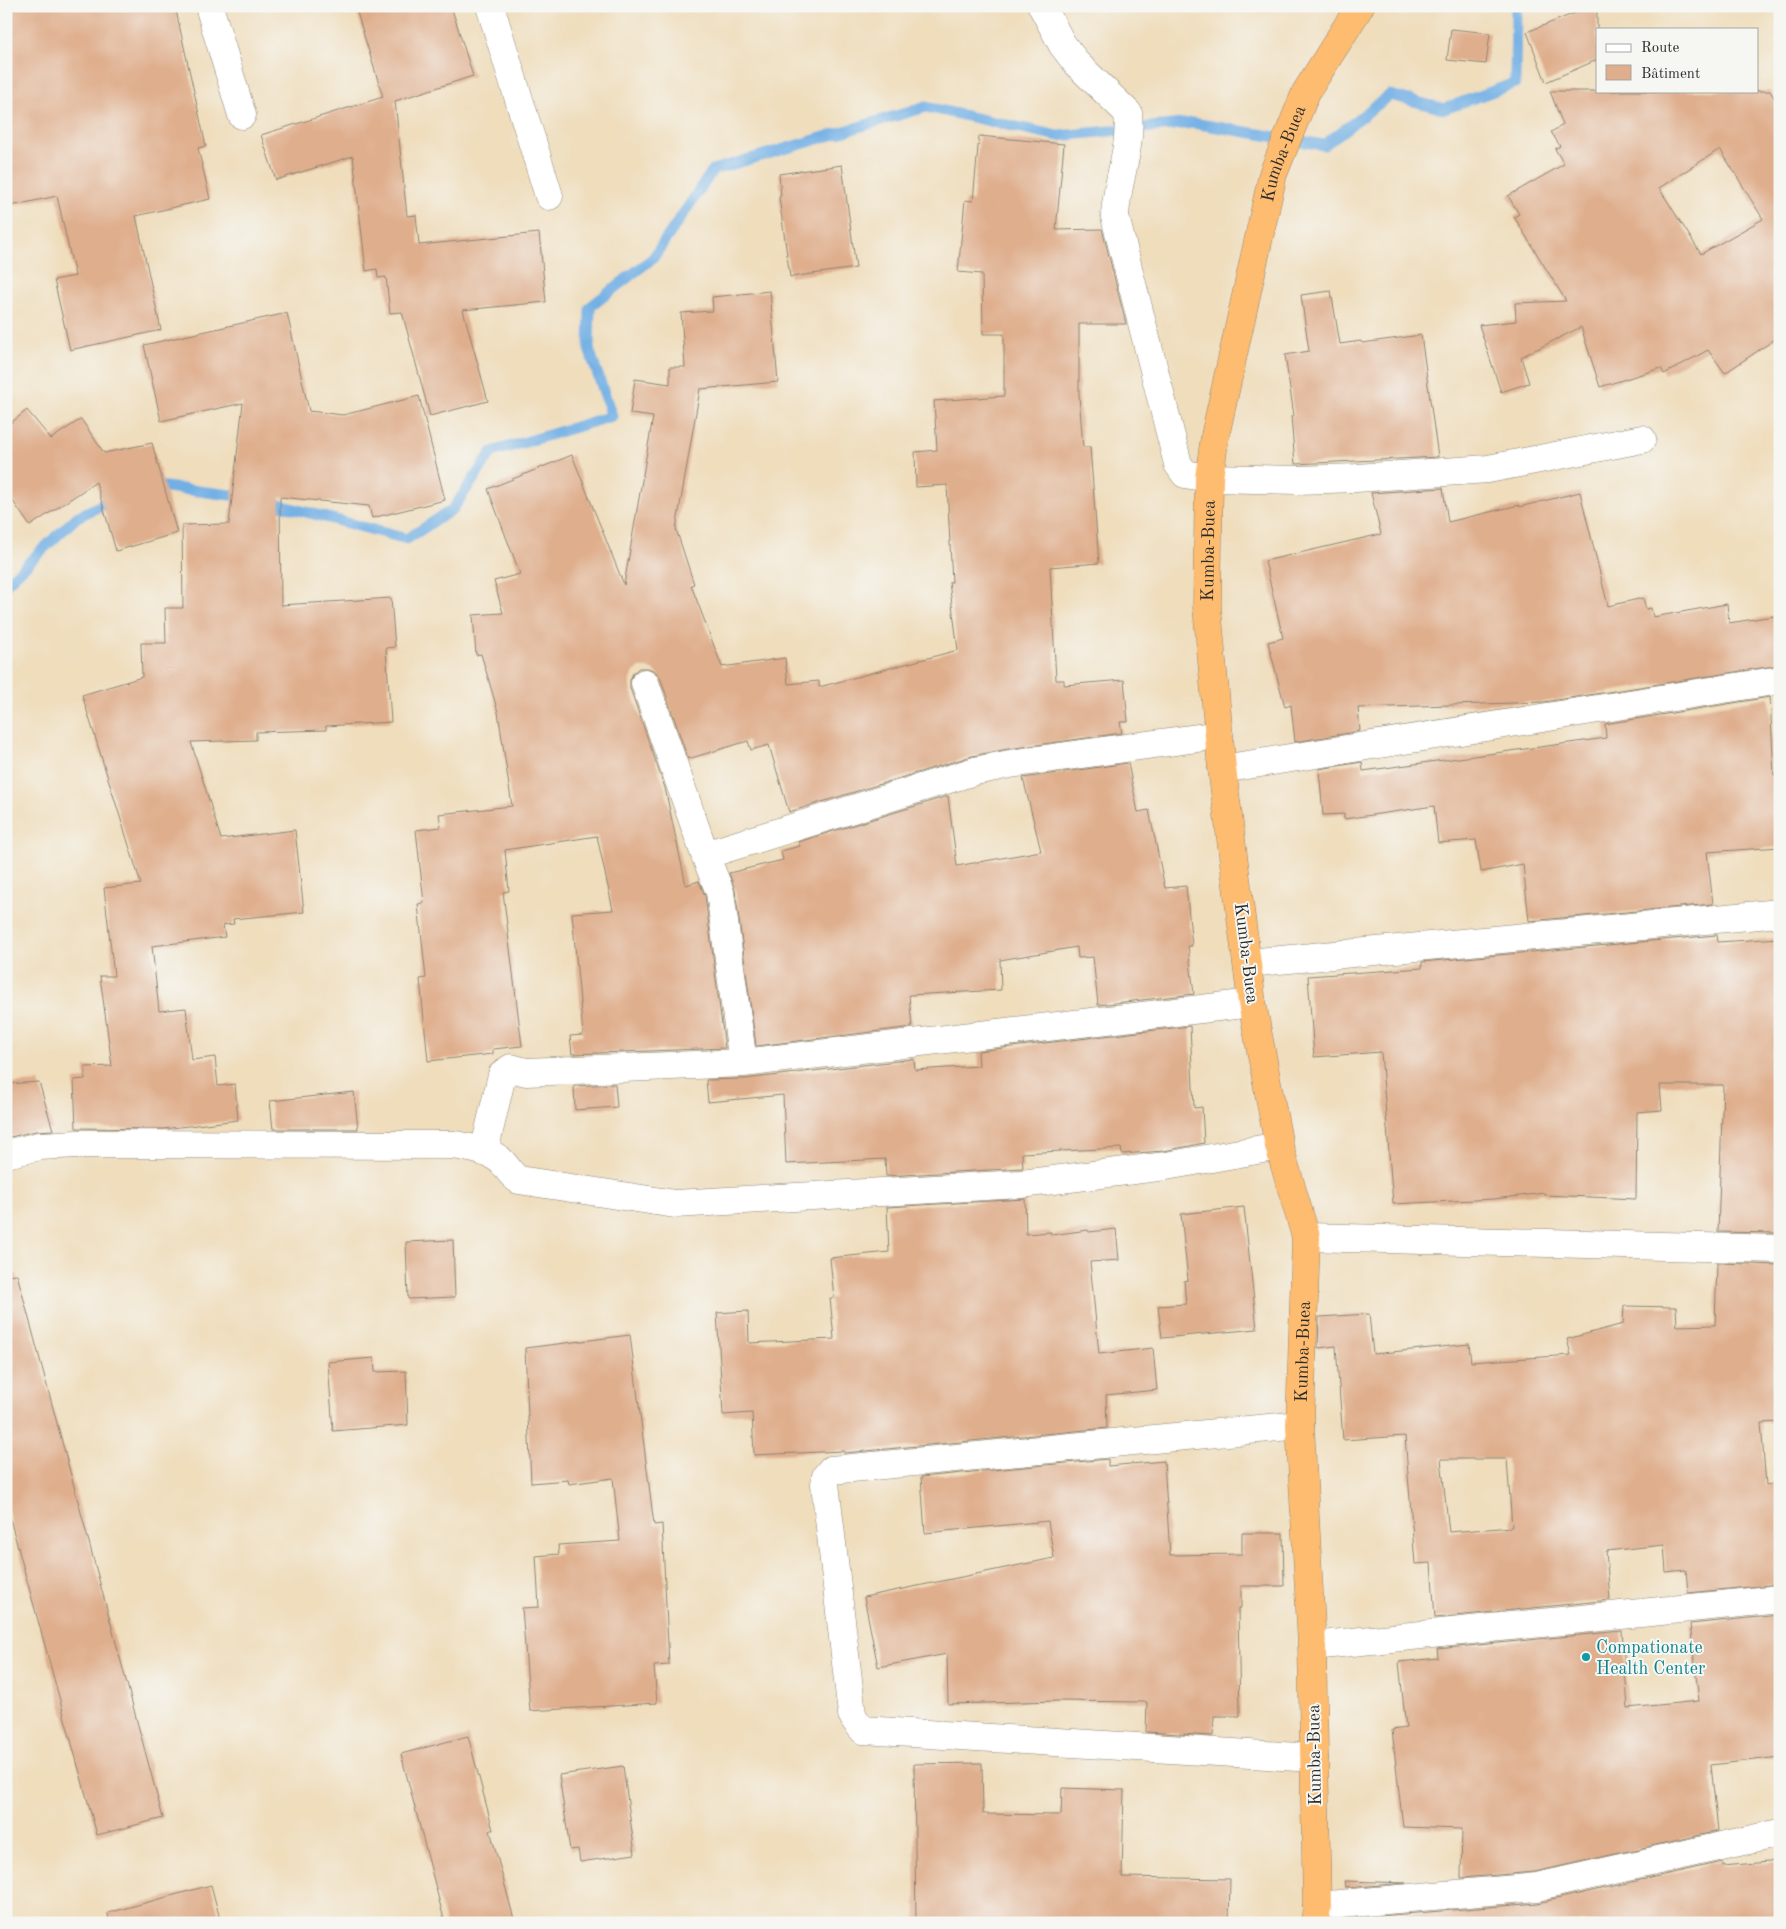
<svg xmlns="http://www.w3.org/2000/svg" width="1786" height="1929" font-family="'Old Standard TT',serif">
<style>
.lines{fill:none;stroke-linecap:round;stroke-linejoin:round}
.stream{stroke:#71afe4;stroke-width:11}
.building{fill:#dfae8c;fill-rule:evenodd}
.street-casing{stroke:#8d8474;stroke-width:29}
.highway-casing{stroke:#8d8474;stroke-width:29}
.street{stroke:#fff;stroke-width:28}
.highway{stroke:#febc70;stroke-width:28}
.culture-dot{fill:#0f9aa8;stroke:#f6f6f2;stroke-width:2}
.labels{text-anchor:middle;stroke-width:4;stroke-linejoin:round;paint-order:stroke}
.street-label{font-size:18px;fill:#2b2b2b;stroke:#f6f6f2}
.culture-label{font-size:18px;fill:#0d838f;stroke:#f6f6f2;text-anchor:start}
</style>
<rect width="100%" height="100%" fill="#f6f6f2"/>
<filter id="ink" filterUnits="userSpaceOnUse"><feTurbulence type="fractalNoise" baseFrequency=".02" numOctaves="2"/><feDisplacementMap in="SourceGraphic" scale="10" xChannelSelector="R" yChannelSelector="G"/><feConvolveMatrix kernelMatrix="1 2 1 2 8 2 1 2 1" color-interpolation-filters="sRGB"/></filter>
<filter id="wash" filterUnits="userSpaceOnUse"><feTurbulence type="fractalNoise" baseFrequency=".0096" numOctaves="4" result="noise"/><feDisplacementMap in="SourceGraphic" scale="20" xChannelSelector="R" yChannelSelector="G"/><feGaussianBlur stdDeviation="1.12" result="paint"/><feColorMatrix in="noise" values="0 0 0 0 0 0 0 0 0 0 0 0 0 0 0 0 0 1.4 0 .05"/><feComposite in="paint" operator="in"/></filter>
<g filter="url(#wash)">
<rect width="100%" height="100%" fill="#efddbc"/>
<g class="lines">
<path class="stream" d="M149,485L247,497
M265,501L407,539L453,509L492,452L612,416L589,349L590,307L653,258L713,170L926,107L1058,136L1193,123L1324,145L1390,95L1444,109L1515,83L1516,6
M6,584L77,517L116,498"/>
</g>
<g id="blocks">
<path class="building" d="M6,6H175L206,146L198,148L210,199L136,216L161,330L70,350L54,280L75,276L57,196L6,207Z
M355,6H451L473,76L395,101L407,216L416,215L419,245L539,233L546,302L463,310L488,401L430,416L402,312L390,313L386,277L378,278L377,269L366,271L353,156L276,180L261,135L383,97Z
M1593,6H1597V60L1546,82L1527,32Z
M1451,29L1490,33L1486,64L1447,60Z
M1550,91H1770L1780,107V336L1725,373L1708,350L1664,374L1661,368L1600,387L1581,327L1521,357L1529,383L1501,392L1479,325L1516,321L1515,303L1566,301L1514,217L1519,214L1508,196L1564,164L1555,149L1560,146L1551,132L1563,125ZM1720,149L1763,219L1701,254L1659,188Z
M979,136L1064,144L1056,230L1102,229L1126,324H1079V395L1083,447H1090L1099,563L1050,567L1056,680H1064V685L1124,680L1128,722H1120L1122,733L1008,749L972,756L789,812L769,745L751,750L748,741L688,759L660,677L655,671L648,668H639L633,673L630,680V688L665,788L686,885L699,881L705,896L725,1048L572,1054L570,1036L583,1035L572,913L613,910L597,836L505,850L509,891L503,892L522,1046L493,1049V1054L428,1061L420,979L426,978L418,904L424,903L416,830L441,827L439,814L512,806L498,712L481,654L476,655L473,615L503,613L494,581L520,574L488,489L572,455L624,585L653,417L630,414L635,379L670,384V367H685L681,313L713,311L712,297L770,291L778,382L700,389L676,529L694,584L691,585L722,667L785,658L788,684L819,681V687L958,650L949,582H952L947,485L916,487L915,452L937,450L934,401L1004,396V334H983L982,274L958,272L965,200L973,201Z
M842,165L856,268L790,277L779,197L781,196L779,174Z
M1331,291L1340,344L1361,341L1362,343L1421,335L1438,457L1295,464L1291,416H1294L1285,355L1309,351L1301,295Z
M287,313L309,411L343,415L419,396L445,500L372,518L369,506L280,497L281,605L391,598L395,647L386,648L391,722L326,726V730L256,732V740L191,742L221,839L295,830L304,912L233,919L234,924L223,925L225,937L152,946L159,1011L186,1008L192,1060L215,1057L218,1086L235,1084L238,1120L163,1129L76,1128L74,1080L85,1079V1067L112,1066L100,976H114L104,888L141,884L82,695L142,677L141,643H166L165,608H183L182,525L229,524L243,403L161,421L144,345Z
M27,410L51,439L81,419L104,453L152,443L177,533L116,551L96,482L30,526L6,491V427Z
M1443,488L1448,522L1519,505V507L1580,492L1608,606L1643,598L1646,609L1651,608L1653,617L1727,604L1729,623L1780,615V665L1544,702L1358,708L1360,731L1295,742L1291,705L1285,707L1268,642L1283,638L1265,561L1381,534L1371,493Z
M1770,697L1774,776H1780V847L1707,852L1713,904L1529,921L1523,864L1481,872L1476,840L1438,843L1434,806L1344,819V814L1323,815L1319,769L1362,762L1363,771L1606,738L1605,724Z
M1128,763L1138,812L1149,810L1165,888L1186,886L1192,946H1188L1194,994L1098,1005L1093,957L1078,958L1077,947L1000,960L1001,990L909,995L912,1027L756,1046L735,890L729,873L783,860L781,851L800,846L798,842L948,796L957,866L1041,851L1023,778Z
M1717,935L1718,942L1780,938V1233L1718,1232L1723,1085H1660L1662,1110L1637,1112L1636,1199L1544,1195L1545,1193L1494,1199L1393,1204L1381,1052L1314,1057L1308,976L1422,968V962Z
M1190,1026L1194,1108L1202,1107L1204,1143L1164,1151L1122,1154L1121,1148L1022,1153L1023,1168L886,1176L885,1159L786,1164L783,1095L708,1102L706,1080L745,1079L914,1059L915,1070L979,1066L978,1051Z
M39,1082L53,1130L36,1131L6,1138V1084Z
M615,1084L617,1107L575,1110L574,1086Z
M354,1092L358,1129H273L270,1101Z
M1025,1199L1026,1234L1051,1232V1235L1088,1230L1089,1232L1116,1229L1119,1260L1090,1262L1099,1354L1153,1348L1157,1390L1106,1395L1107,1428L844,1453L843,1451L754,1455L752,1413L723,1415L717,1313L748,1311L749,1343L834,1339L830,1298H834L830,1258L889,1252L887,1207Z
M1244,1207L1257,1329L1162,1338L1158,1306L1186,1304L1184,1281L1188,1280L1181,1214Z
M453,1240L455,1297L408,1299L406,1242Z
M1717,1263L1780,1265V1422L1761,1423L1766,1485L1780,1483V1584L1688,1593L1686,1570L1666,1572L1664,1545L1606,1551L1610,1600L1435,1618L1431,1563L1415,1564L1405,1436L1343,1440L1336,1346L1318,1348L1319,1317L1369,1314L1373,1354L1469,1344L1471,1362L1571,1355L1567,1339L1623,1324L1624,1306L1676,1307L1677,1326L1715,1325ZM1441,1459H1507L1512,1527L1449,1532Z
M17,1274L163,1818L97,1835L6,1504V1275Z
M630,1335L654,1525L662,1524L669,1665L654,1666L657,1703L530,1711L522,1608L539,1607L536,1556L559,1554L558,1545L620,1541L613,1478L569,1484L568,1480L531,1483L525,1348Z
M374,1358L375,1372L406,1371L408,1425L333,1431L328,1362Z
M1108,1459V1466L1164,1461L1170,1555L1242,1554V1533H1283L1284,1586H1241V1608H1238L1240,1716H1214L1213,1736L1146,1732L1147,1702L1058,1701L948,1704L947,1654L878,1667L864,1597L1054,1558L1048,1521L925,1533L921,1477Z
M1780,1615V1757L1711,1765L1718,1831L1535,1872L1461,1878L1462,1829L1403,1827L1392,1730L1406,1728L1399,1662L1438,1658L1437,1649L1622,1631L1628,1708L1699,1701L1690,1624Z
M468,1736L493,1830H490L515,1923H445L401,1754Z
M982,1763L983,1814L1061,1815L1062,1788L1124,1790L1122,1877L1230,1879L1229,1923H916L914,1764Z
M623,1766L635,1854L580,1862L578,1849L570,1850L559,1775Z
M1780,1861V1923H1345L1344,1919L1538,1903L1722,1862V1866Z
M1345,1881L1406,1883L1346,1888Z
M211,1885L221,1923H109L108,1913Z"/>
</g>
</g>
<g filter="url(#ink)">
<use href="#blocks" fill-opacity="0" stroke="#8d8474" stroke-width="1"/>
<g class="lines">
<defs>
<path id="street" d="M209,6L242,115
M490,6L549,196
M1042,6L1062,44L1077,64L1128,113C1132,149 1116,182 1115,217L1178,464L1185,474L1209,478L1298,480L1356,478L1488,469L1642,439
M645,683L705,855L720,892L743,1063
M1222,769L1780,680
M705,855L975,771L1010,764L1219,735
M1248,963L1780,913
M484,1152L502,1075L511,1068L526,1072L743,1063L1252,1003
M6,1154L40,1146L77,1144L455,1145C469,1148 488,1150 500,1160C507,1166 510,1175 519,1180L675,1204L1021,1184L1166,1166L1279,1146
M1306,1237L1780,1249
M1300,1425L831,1470L826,1476L825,1484L852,1714L855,1720L863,1730L1314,1758
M1312,1646L1780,1599
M1317,1906L1537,1887L1780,1833"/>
<g id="highway">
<path id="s1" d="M1315,1923L1317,1906L1312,1646L1300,1425L1306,1237L1279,1146L1252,1003L1222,769L1207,607L1209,478L1215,436L1273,174L1306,92L1360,6"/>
</g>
</defs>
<use href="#street" class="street-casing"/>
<use href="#highway" class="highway-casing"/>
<use href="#street" class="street"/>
<use href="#highway" class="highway"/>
</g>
</g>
<circle class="culture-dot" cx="1586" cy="1657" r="5"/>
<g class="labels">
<g class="street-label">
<text dy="6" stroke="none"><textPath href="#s1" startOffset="1788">Kumba-Buea</textPath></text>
<text dy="6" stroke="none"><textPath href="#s1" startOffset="1382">Kumba-Buea</textPath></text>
<text transform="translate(1247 953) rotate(83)" y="6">Kumba-Buea</text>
<text dy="6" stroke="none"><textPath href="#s1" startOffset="572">Kumba-Buea</textPath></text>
<text transform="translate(1314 1755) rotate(-91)" y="6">Kumba-Buea</text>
</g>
<g class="culture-label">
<text x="1596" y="1653">Compationate<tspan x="1596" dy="21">Health Center</tspan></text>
</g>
</g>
<rect width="1786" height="1929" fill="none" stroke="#f6f6f2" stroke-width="25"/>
<rect x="1596" y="28" width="162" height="65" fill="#f6f6f2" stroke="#a5a5a2"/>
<rect x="1606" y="44" width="25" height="8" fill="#ffffff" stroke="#a5a5a2"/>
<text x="1641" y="52" font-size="15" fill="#2b2b2b">Route</text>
<rect x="1606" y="65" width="25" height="15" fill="#dfae8c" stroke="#a5a5a2"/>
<text x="1641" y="78" font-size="15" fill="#2b2b2b">Bâtiment</text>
</svg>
